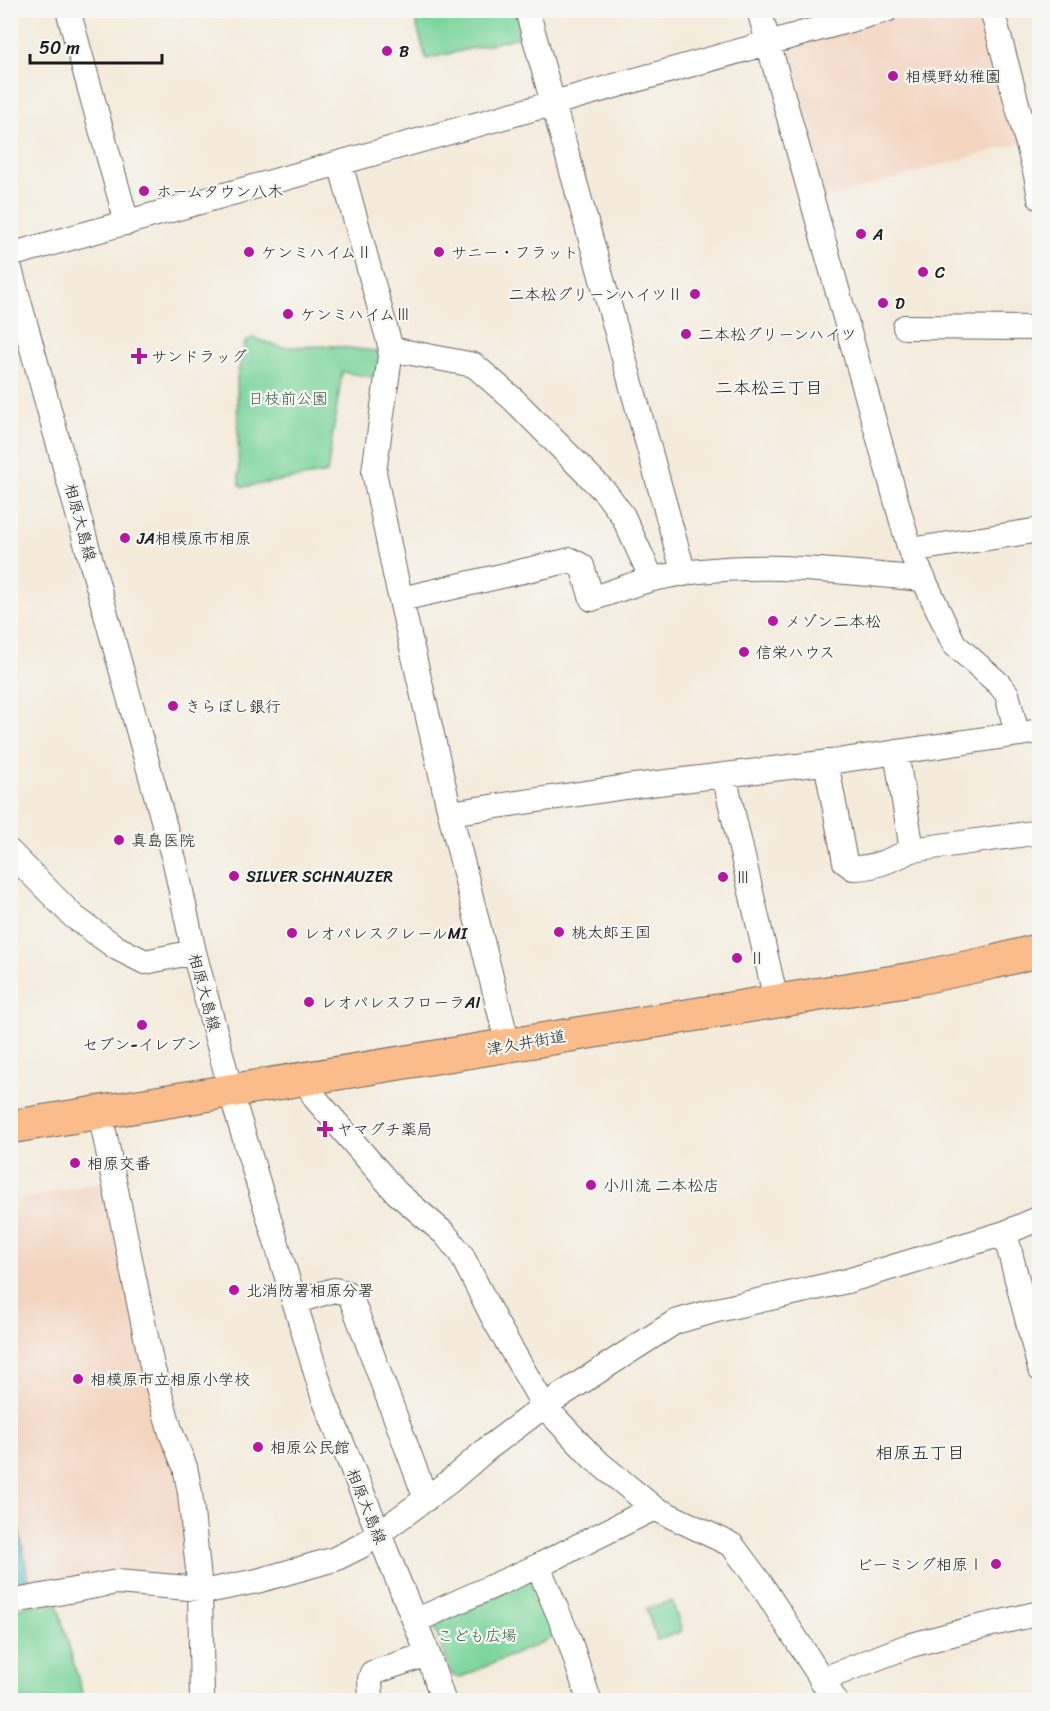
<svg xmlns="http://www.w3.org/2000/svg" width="1050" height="1711" font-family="Sriracha,'Klee One',sans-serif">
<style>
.built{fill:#f3d4bf}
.green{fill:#7bd59b;stroke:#4c785c;stroke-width:1.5}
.water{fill:#41aec0;stroke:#2e656e;stroke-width:1.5}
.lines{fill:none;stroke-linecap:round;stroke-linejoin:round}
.minor-casing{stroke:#68645f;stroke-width:26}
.highway-casing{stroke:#68645f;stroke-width:35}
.minor{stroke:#fff;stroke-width:24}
.highway{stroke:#f9bc8a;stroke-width:33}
.poi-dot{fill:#b5179e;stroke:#f6f6f2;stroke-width:2}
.labels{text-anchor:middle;stroke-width:4.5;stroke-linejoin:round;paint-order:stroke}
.poi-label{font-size:16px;fill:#1c1c1c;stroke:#f6f6f2;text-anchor:start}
.park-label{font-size:16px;fill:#3d5d48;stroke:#f6f6f2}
.street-label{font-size:16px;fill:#1c1c1c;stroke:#f6f6f2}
.neighbourhood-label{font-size:18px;fill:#1c1c1c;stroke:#f6f6f2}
</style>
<rect width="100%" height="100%" fill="#f6f6f2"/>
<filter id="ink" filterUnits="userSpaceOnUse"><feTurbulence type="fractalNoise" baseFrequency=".0167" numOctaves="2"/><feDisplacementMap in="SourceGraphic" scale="12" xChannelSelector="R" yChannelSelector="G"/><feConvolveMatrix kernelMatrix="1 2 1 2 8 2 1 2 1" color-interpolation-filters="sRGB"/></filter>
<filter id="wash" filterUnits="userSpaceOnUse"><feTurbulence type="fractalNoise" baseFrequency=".008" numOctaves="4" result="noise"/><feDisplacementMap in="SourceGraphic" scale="24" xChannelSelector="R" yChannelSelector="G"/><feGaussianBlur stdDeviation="1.35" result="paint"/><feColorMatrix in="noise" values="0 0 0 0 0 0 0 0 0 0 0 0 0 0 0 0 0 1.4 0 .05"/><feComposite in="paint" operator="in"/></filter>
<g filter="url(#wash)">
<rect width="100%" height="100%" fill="#f4ebdb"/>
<path class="built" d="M886,11H992L1027,141L812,202L768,44Z
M99,1183L103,1185L174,1472L183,1509L188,1574L184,1579L11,1593V1201Z"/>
<path class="green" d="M413,11H527L533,34L426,59Z
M253,338L281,347L333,346L381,352L378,378L342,372L327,473L243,487L239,484L237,378L245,342Z
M527,1578L536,1581L556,1630L554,1637L459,1678L452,1675L434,1626L437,1616Z
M56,1600L84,1700H11V1609Z
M672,1601L682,1631L657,1640L646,1608Z"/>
<path class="water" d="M19,1528L31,1589L11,1593V1530Z"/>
</g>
<g filter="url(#ink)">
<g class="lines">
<defs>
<path id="minor" d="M68,10L127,223
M527,10L684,574
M759,10L910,550L954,644L999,684L1007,694L1017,734
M992,10L1036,175L1040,198
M340,163L391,349L374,472L395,574L450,813L508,1045
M10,255L886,10
M10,269L175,863L194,952L236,1110L324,1399L428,1654L443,1700
M905,327L1040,328
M391,349L474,365L514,400L606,493L623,516L652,579
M910,550L1040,530
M401,599L571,560L582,566L592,599C612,592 632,584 653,579C743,558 833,571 924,579
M896,752L912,850L1040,832
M826,762L845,862L853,868C875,868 893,859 912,850
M724,775L776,1000
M450,813L626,787L830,762L1040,731
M10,852L74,917L117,948L145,962L194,952
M306,1079L315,1098L397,1193L445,1234L461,1254L495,1321L544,1406L593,1458L654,1508L732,1545L761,1584L835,1700
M100,1112L152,1366L171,1433L185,1467L190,1493L200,1589L202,1700
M1005,1233L1040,1369
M294,1302L334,1290L347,1293L351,1298L426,1499
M538,1566L569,1639L589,1700
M10,1602L117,1582L212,1590L257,1581L335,1559L361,1546L378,1534L450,1481L487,1449L544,1406L675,1322L717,1310L847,1281L1005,1233L1040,1218
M415,1621L538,1566L654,1508
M821,1680L908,1646L971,1629L1040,1613
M371,1700L370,1679L372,1673L428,1654"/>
<path id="highway" d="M10,1127L918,978L994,962L1040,950"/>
</defs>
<use href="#minor" class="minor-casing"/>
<use href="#highway" class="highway-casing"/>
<use href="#minor" class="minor"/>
<use href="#highway" class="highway"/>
</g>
</g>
<g class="poi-dot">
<circle cx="387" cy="51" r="6"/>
<circle cx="893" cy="76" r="6"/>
<circle cx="144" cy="191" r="6"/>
<circle cx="861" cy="234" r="6"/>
<circle cx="249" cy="252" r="6"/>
<circle cx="439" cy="252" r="6"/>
<circle cx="923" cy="272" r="6"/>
<circle cx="695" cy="294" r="6"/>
<circle cx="883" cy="303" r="6"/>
<circle cx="288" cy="314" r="6"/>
<circle cx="686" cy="334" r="6"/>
<path d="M136 347h6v6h6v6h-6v6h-6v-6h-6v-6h6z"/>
<circle cx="125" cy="538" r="6"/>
<circle cx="773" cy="621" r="6"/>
<circle cx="744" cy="652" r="6"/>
<circle cx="173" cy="706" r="6"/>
<circle cx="119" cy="840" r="6"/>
<circle cx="234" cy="876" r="6"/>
<circle cx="723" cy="877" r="6"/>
<circle cx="559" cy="932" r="6"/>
<circle cx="292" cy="933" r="6"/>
<circle cx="737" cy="958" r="6"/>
<circle cx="309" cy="1002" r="6"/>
<circle cx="142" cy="1025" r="6"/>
<path d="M322 1120h6v6h6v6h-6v6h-6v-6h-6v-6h6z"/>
<circle cx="75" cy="1163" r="6"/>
<circle cx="591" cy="1185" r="6"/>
<circle cx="234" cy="1290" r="6"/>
<circle cx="78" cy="1379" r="6"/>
<circle cx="258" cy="1447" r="6"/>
<circle cx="996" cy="1564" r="6"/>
</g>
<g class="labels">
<g class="poi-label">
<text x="399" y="57">B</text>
<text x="905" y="82">相模野幼稚園</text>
<text x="156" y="197">ホームタウン八木</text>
<text x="873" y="240">A</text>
<text x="261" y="258">ケンミハイムⅡ</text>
<text x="451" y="258">サニー・フラット</text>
<text x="935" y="278">C</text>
<text x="683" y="300" text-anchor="end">二本松グリーンハイツⅡ</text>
<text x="895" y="309">D</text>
<text x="300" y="320">ケンミハイムⅢ</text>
<text x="698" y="340">二本松グリーンハイツ</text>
<text x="151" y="362">サンドラッグ</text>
<text x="137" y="544">JA相模原市相原</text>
<text x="785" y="627">メゾン二本松</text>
<text x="756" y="658">信栄ハウス</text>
<text x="185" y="712">きらぼし銀行</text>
<text x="131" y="846">真島医院</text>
<text x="246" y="882">SILVER SCHNAUZER</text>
<text x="735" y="883">Ⅲ</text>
<text x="571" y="938">桃太郎王国</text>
<text x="304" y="939">レオパレスクレールMI</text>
<text x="749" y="964">Ⅱ</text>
<text x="321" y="1008">レオパレスフローラAI</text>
<text x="142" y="1050" text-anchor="middle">セブン-イレブン</text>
<text x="337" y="1135">ヤマグチ薬局</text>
<text x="87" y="1169">相原交番</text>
<text x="603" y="1191">小川流 二本松店</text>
<text x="246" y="1296">北消防署相原分署</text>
<text x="90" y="1385">相模原市立相原小学校</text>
<text x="270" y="1453">相原公民館</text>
<text x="984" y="1570" text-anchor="end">ビーミング相原Ⅰ</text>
</g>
<g class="park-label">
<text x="288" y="404">日枝前公園</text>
<text x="477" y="1641">こども広場</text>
</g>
<g class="street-label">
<text transform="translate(81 522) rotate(75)" y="6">相原大島線</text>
<text transform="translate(205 992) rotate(75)" y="6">相原大島線</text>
<text transform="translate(526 1042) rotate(-10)" y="6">津久井街道</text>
<text transform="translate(367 1506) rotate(68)" y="6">相原大島線</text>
</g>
<g class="neighbourhood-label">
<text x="769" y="394">二本松三丁目</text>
<text x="920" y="1459">相原五丁目</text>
</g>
</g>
<rect width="1050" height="1711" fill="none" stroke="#f6f6f2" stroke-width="36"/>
<path d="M30 54v9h132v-9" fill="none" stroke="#1c1c1c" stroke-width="3"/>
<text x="39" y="54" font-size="18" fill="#1c1c1c" stroke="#f6f6f2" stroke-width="4.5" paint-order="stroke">50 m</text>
</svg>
